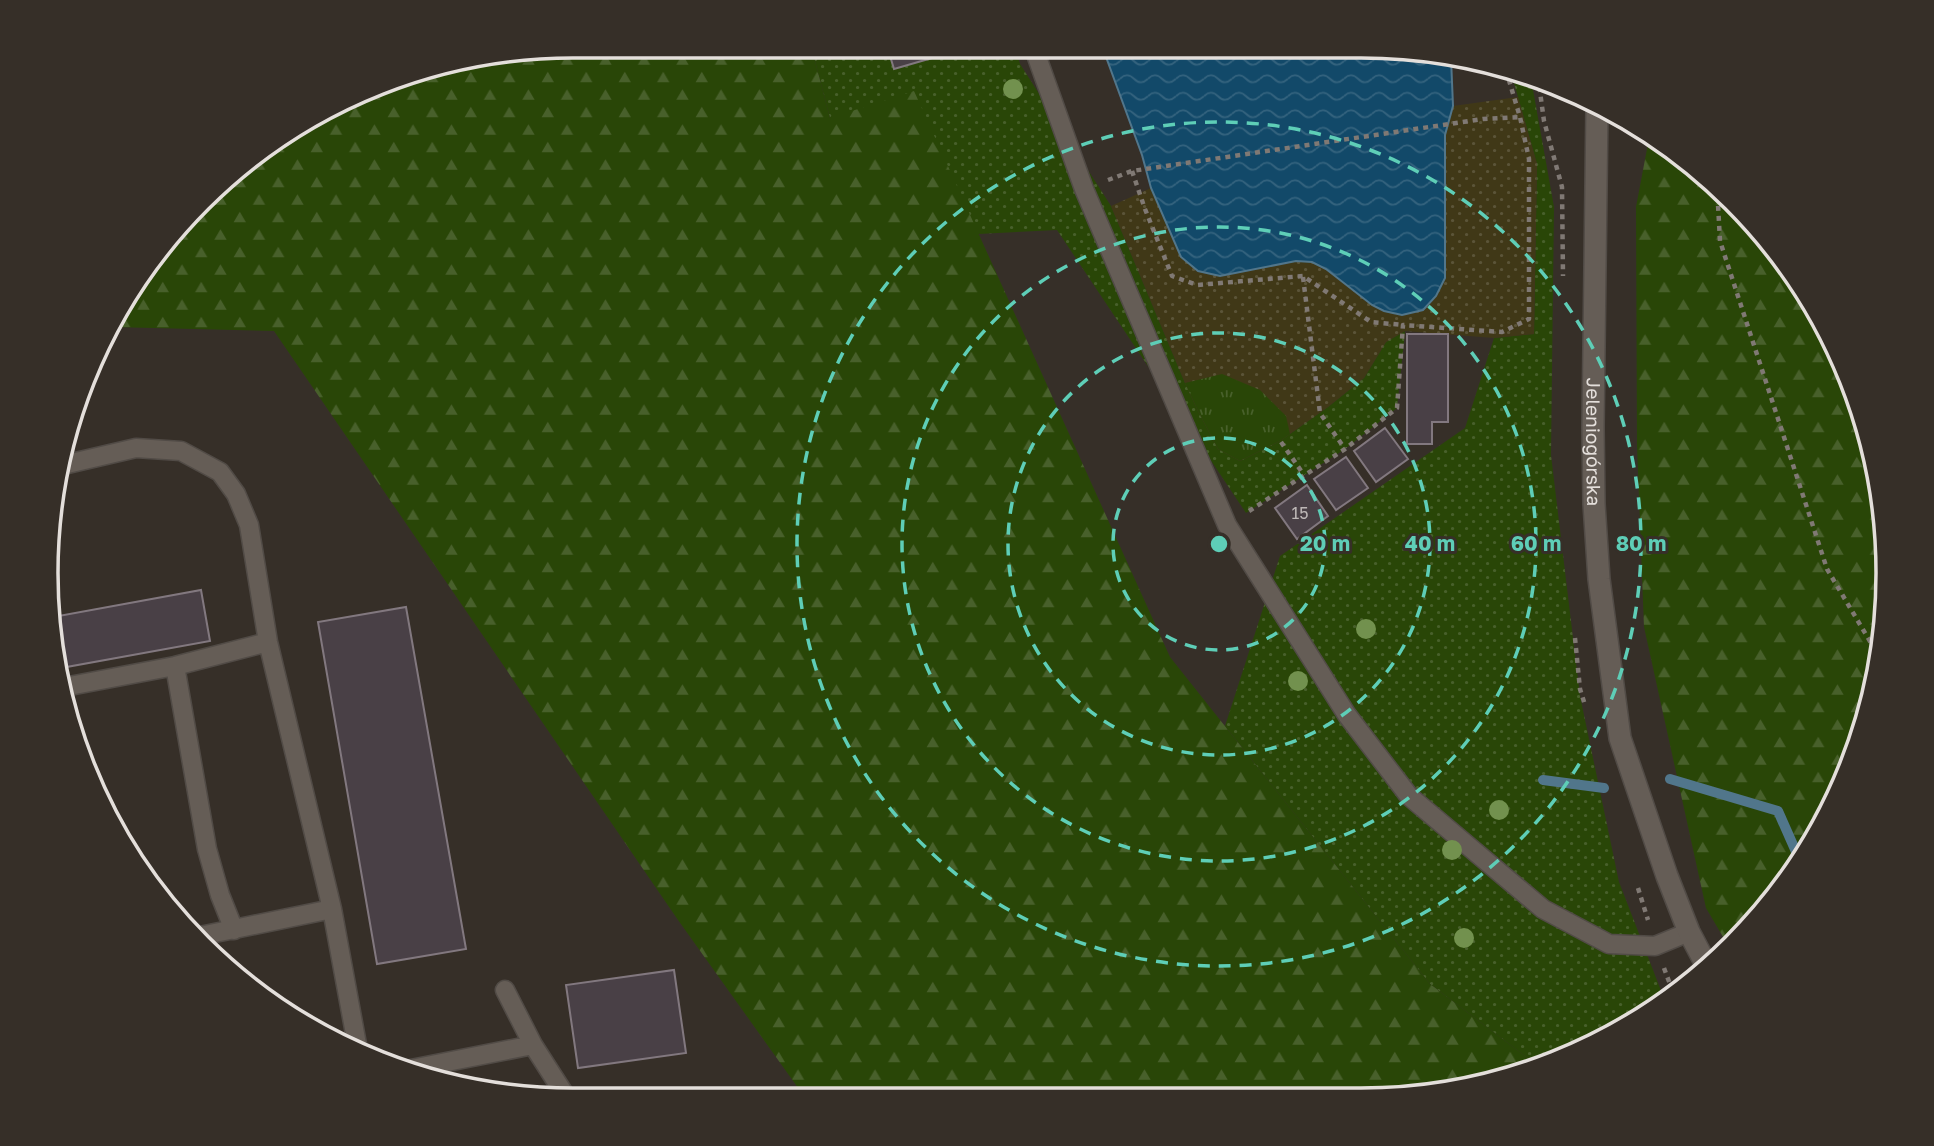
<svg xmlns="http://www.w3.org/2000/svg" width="1934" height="1146" font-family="'Golos Text',sans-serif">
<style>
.grass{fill:url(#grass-dots)}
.forest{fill:url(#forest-firs)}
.sand{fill:url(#sand-dots)}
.park{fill:url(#park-tufts)}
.water{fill:url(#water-waves);stroke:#51768b;stroke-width:2}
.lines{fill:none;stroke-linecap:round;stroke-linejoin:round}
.stream{stroke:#51768b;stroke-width:10}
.building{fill:#494046;stroke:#82787f;stroke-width:2}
.lane-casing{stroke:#514b46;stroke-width:21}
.secondary-casing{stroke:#514b46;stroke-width:24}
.path{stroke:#807974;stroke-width:4.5;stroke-dasharray:5 5;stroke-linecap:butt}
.lane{stroke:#655d56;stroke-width:18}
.secondary{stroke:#655d56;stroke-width:21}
.tree{fill:#72914e}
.ring{fill:none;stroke:#5eceb7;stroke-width:3.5;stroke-dasharray:12 9}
.labels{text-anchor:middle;stroke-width:6;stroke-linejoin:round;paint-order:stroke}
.number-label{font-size:16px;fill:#bdb7b6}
.street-label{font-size:19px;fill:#e4dfdb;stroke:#362f28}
.rim{fill:none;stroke:#e4dfdb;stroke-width:3.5}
.centre{fill:#5eceb7;stroke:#362f28;stroke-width:3.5}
.ring-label{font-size:21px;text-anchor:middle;font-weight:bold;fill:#5eceb7;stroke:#362f28;stroke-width:6;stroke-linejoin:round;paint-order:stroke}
</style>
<defs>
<pattern id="grass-dots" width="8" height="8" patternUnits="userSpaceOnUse" patternTransform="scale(1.75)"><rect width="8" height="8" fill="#294607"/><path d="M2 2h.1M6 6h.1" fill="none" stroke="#48602b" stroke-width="1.8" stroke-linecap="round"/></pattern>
<pattern id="forest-firs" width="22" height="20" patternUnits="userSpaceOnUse" patternTransform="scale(1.75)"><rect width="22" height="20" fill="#294607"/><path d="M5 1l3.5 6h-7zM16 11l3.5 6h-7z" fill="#48602b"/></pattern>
<pattern id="sand-dots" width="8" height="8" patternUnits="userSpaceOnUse" patternTransform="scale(1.75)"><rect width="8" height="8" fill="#403817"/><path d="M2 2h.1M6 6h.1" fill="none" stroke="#5b5438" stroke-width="1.8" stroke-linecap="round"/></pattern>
<pattern id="park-tufts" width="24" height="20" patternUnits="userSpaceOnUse" patternTransform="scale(1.75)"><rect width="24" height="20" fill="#294607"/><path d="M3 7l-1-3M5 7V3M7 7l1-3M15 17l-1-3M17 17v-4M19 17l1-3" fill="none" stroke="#48602b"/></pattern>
<pattern id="water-waves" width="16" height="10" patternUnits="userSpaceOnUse" patternTransform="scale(1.75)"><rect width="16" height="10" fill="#124969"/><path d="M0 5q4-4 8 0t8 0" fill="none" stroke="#34637e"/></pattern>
</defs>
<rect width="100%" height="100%" fill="#362f28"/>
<path class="grass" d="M811,46H1015L1020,64L1111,206L1185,383L1198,411L1218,449L1240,461L1280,441L1328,407L1364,378L1386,342L1405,331L1397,408L1345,449L1246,513L1057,230L978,234L830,118Z
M1510,69L1530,73L1554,207L1551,455L1580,696L1619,882L1665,1001L1625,1030L1541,1068L1430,984L1225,726L1280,556L1465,428L1494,338L1534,334L1537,164Z"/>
<path class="forest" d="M573,46H811L830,118L914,91L1170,657L1430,984L1541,1068L1530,1073L1396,1099H806L678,920L274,331L111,327L135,280L252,154L404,73Z
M1650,133L1734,200L1800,280L1848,372L1878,470L1888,573L1878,676L1848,775L1799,866L1729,947L1706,908L1644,627L1637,446L1636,207Z"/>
<path class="sand" d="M1518,97L1537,164L1534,334L1494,338L1405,331L1386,342L1364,378L1328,407L1280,441L1240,461L1218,449L1198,411L1185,383L1111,206L1151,188L1181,257L1312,262L1326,269L1372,305L1445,278V135L1453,106Z"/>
<path class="park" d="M1222,374L1260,390L1286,416L1290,434L1280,441L1240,461L1218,449L1198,411L1185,383Z"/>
<path class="water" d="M1102,46L1396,47L1451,58L1453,106L1445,135V278L1436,296L1423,310L1402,315L1384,311L1372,305L1326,269L1312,262L1296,261L1220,276L1198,271L1181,257L1151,188L1142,155Z"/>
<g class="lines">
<path class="stream" d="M1670,779L1778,811L1801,863
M1543,780L1604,788"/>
</g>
<path class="building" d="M887,46H929L932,58L894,69Z
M1407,334H1448V422H1432V444H1407Z
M1385,428L1408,459L1376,482L1354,451Z
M1346,457L1368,488L1336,510L1314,479Z
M1307,485L1328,516L1297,539L1275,508Z
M201,590L210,641L61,668L53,617Z
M406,607L466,949L377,964L318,622Z
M674,970L686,1053L578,1068L566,985Z"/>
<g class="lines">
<defs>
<path id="lane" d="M1033,46L1084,189L1227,525L1347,715L1409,796L1543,909L1609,944L1655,946L1689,932
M63,465L136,448L181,451L220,472L236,494L249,525L268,642L332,909L358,1050
M175,666L207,849L220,895L234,930
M64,687L175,666L268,642
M200,936L332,909
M505,990L533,1045
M401,1071L533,1045L565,1095L566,1099"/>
<g id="secondary">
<path id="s1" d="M1597,106L1593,428L1594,504L1599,579L1620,738L1667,876L1689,932L1709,970"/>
</g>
</defs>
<use href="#lane" class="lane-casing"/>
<use href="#secondary" class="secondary-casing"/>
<path class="path" d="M1538,77L1544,121L1562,187L1563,276
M1132,171L1145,209L1172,276L1197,285L1303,276L1371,322L1403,325
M1108,180L1132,171L1483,119L1520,117
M1717,186L1720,241L1827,569L1871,643L1881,651
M1303,277L1320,413L1345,449
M1281,442L1304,475
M1249,511L1345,449L1397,408L1403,325L1502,332L1529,319V159L1520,117L1508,77L1504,68
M1575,638L1580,689L1585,705
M1638,888L1648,920
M1664,968L1674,995"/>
<use href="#lane" class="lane"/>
<use href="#secondary" class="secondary"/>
</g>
<g class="tree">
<circle cx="1013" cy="89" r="10"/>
<circle cx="1366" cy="629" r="10"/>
<circle cx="1298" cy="681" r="10"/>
<circle cx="1499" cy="810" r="10"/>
<circle cx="1452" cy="850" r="10"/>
<circle cx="1464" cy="938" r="10"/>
</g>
<g class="ring">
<circle cx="1219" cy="544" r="106"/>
<circle cx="1219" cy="544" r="211"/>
<circle cx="1219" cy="544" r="317"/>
<circle cx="1219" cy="544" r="422"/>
</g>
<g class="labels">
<g class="number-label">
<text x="1300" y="519">15</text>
</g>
<g class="street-label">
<text dy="7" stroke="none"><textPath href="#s1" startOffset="336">Jeleniogórska</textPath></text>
</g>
</g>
<path d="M0 0H1934V1146H0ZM573 58H1361A515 515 0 0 1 1876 573V573A515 515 0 0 1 1361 1088H573A515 515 0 0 1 58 573V573A515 515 0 0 1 573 58Z" fill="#362f28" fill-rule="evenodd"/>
<path class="rim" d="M573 58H1361A515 515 0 0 1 1876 573V573A515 515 0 0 1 1361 1088H573A515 515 0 0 1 58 573V573A515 515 0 0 1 573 58Z"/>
<circle cx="1219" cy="544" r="10" class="centre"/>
<g class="ring-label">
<text x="1325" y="551">20 m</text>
<text x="1430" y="551">40 m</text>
<text x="1536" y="551">60 m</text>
<text x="1641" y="551">80 m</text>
</g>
</svg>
